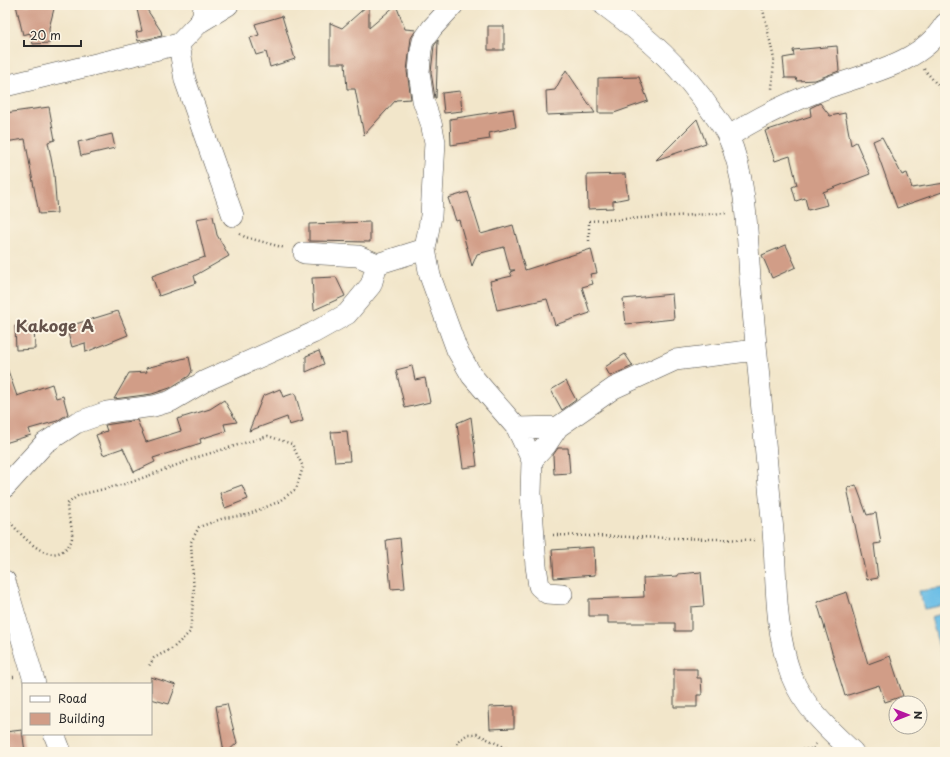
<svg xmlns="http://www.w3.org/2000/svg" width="950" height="757" font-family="'Playpen Sans',sans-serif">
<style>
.water{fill:#6abee6;stroke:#4a7488}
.building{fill:#d19d87}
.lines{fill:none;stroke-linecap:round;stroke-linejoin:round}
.minor-casing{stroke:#494743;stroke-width:22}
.path{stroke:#494743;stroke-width:2.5;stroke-dasharray:1 3;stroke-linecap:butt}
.minor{stroke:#fff;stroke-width:21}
.labels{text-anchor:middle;stroke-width:4;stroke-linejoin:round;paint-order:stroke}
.quarter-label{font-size:16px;font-weight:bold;fill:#65534b;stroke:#fcf5e5}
</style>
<rect width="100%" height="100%" fill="#fcf5e5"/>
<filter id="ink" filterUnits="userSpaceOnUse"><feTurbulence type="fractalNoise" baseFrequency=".025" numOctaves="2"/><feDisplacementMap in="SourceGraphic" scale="8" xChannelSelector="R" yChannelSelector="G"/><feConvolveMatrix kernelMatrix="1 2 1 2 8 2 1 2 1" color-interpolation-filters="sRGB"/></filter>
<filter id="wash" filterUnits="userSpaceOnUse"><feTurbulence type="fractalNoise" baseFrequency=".012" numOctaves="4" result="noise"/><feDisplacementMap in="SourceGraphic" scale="16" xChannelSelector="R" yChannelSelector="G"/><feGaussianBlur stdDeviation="0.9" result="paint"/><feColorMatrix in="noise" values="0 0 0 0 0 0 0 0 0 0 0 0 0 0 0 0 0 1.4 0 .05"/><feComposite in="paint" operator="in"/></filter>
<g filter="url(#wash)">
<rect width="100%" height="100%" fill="#f2e6ca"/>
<path class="water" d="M945,588V605L924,609L919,591Z
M945,613V654L941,655L931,617Z"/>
<g id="blocks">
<path class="building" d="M16,5H55L49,28L50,43L33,44L30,33L23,35Z
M136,5H144L161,31L162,36L138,41L136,32L142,31Z
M368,5H369V28L396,5L405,29L416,30L411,38L407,71L411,99L396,100L364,135L355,89H347L345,63H330V23L342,28Z
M282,16L295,59L270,67L266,52L256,55L250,38L259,35L255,24Z
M488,26H504V50H488Z
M438,40L436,98H435L431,72L434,46Z
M837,46L839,71L815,80L797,81L796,78H785L783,58L794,56L793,50Z
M566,70L595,113L547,115L546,91L555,90Z
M639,77L648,101L614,113H598V78Z
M460,91L462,111L444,113L442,93Z
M820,103L830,116L845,113L851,145L856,142L870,174L823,192L827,205L808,210L805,198L796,201L792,187L797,185L790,156L775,161L765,131L811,116L810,108Z
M49,107L55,140L48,142L54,174L57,213L39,214L25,139L5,142V113Z
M513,109L516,127L489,133L490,139L451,145L450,119Z
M697,119L706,143L656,160Z
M112,134L115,148L81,156L78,142Z
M882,137L902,175L907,173L912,188L945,183V191L897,208L873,141Z
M625,174L628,198L613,201V208L588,209L587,175Z
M468,192L481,234L513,225L525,270L591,249L597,273L590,274L593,284L582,287L590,313L555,325L547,299L497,310L490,281L512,276L510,272L515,270H510L504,247L477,254L472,266L459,220L456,221L448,198Z
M213,216L217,235L229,256L194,276L196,283L159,296L152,276L205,257L196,219Z
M370,222V242L309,241V224Z
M786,245L796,267L772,278L762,255Z
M336,277L345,296L314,310L312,278Z
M672,294L674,319L626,324L623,299Z
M118,311L128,335L86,352L85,343L72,347L66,327Z
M34,325L35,349L16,350L15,326Z
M319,351L324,364L306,372V356Z
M625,354L633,366L610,376L605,367Z
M189,357L192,371L189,376L170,388L152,394L114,399L129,373L147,372L146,368Z
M412,366L415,380L425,378L430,402L405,408L396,370Z
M5,368H7L17,396L52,384L56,398L63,396L68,414L57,421L29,429L31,435L5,443Z
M566,381L576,400L562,410L551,390Z
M280,389L283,397L295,393L303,421L289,425L287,417L249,431L263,396Z
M224,400L237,422L224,424L226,431L200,439L201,443L153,458L155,462L134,472L123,448L103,455L96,435L107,431L105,425L137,420L146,442L181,431L177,419L210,409Z
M471,417L477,466L463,468L457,423Z
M347,431L350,461L335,462L331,432Z
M558,448H568L570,473L554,474L553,455Z
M242,485L248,499L225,508L220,493Z
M856,485L867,515L876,513L881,543L874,544L878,578L867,580L847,488Z
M400,538L405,588L391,589L386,540Z
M594,547L595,575L554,578L552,550Z
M701,572L704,606L691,607V631H675V623H608V616H589V599L644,597L643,578L678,576V574Z
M847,592L868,664L890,656L903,696L885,702L879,685L845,696L817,602Z
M674,669H697V678H701L702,695H697V707H674Z
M151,677L176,685L169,704L151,699Z
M227,704L237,743L227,752H224L216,706Z
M514,706V728L490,729L489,707Z
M22,730L25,752H5V732Z"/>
</g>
</g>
<g filter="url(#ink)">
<use href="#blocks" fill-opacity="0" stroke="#494743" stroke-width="1"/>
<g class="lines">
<defs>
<path id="minor" d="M453,5L432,28L423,41L421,50L419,72L423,100L431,123L435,142L431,216L425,249L430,276L457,350L472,376L517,428L558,427L614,388L675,360L756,350
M604,5C646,36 683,68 712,112C718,120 724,128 728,136C747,178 747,234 750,279C757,363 766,447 773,531C777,580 774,629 791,675C803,706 829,730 853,752
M200,22L228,5
M179,44L185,80L233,216
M5,86L179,44L200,22L203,16L204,5
M728,137C758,117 790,102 824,89C866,73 920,65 945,24
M304,253L358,256L377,264L425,249
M517,428L532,460L531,494L536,566L539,586L547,593L562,594
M532,460L546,445L558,427
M5,487L45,443L76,423L107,412L154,406L171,401L205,381L313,333L347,314L371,285L377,264
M5,581L35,684
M54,734L61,752"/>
</defs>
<use href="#minor" class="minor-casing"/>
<path class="path" d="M762,5L774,59L772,89
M924,69L945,94
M240,234L245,237L285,248
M589,241V221L727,213
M5,516C16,529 44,565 64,550C68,547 72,542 72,537C73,525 67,516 67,504L79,495L129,483L201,456L268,436L292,444L303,467L296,489L278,502L247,515L224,518L199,527L191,542L194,594L190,632L173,648L154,658L149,666
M553,535L754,540
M5,678L14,677
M455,752L458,741L468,734H477L514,752
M770,752L812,749
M812,752L816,743"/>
<use href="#minor" class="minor"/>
</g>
</g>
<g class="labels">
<g class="quarter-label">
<text x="55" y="332">Kakoge A</text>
</g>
</g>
<rect width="950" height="757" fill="none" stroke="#fcf5e5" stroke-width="20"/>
<rect x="22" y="683" width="130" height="52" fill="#fcf5e5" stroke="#a8a49b"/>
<rect x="30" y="696" width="20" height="6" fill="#ffffff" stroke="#a8a49b"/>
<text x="58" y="703" font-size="12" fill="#2b2b2b">Road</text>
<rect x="30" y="713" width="20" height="12" fill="#d19d87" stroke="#a8a49b"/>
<text x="58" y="723" font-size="12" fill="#2b2b2b">Building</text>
<g transform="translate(908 715) rotate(90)"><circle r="19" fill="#fcf5e5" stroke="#a8a49b"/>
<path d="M0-3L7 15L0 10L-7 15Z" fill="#b5179e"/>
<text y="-6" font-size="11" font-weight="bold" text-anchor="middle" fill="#2b2b2b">N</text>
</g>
<path d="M24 40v6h57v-6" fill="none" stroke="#2b2b2b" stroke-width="2"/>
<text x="30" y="40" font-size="12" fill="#2b2b2b" stroke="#fcf5e5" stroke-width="3" paint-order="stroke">20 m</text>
</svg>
